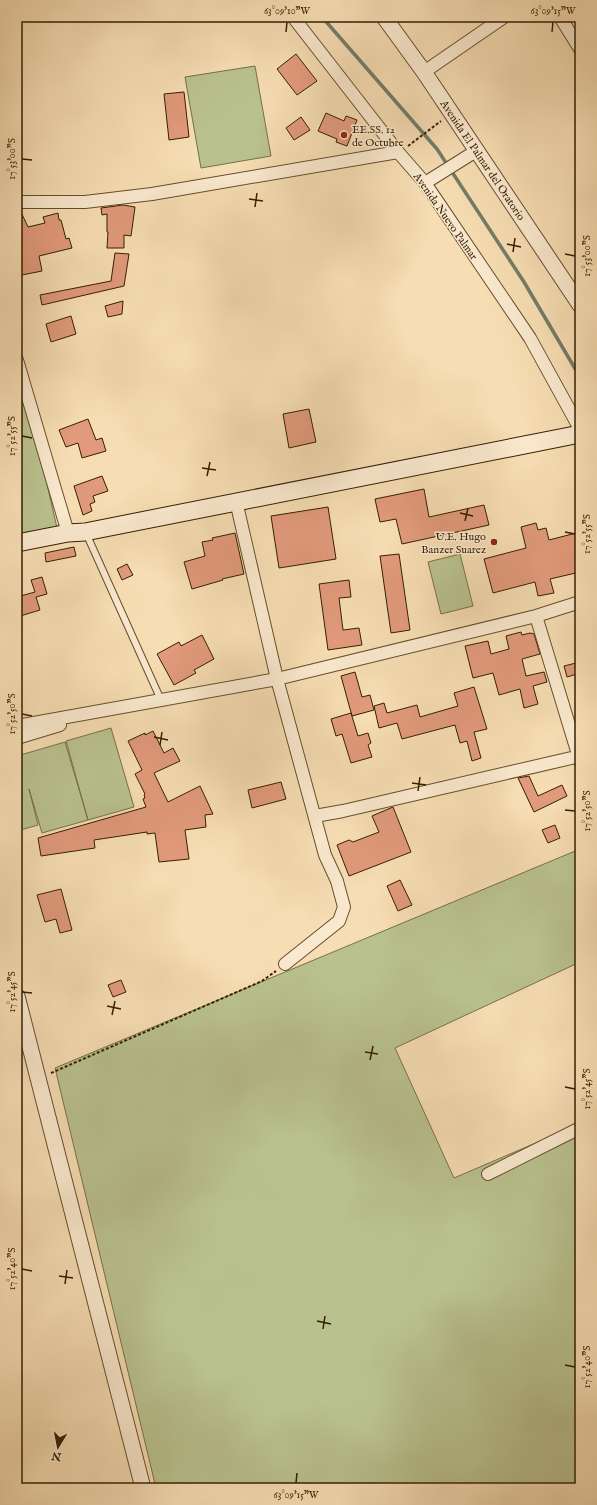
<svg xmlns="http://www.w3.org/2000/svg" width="597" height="1505" font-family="'IM FELL English',serif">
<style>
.green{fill:#b9c28f;stroke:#767048}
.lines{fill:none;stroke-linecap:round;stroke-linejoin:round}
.stream{stroke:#737d69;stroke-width:3.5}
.building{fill:#e19a7b;stroke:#341f02}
.service-casing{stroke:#654e2e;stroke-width:8}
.minor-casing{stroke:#654e2e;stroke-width:14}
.tertiary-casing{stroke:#654e2e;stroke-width:17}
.secondary-casing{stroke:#341f02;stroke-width:19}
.path{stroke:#341f02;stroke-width:2;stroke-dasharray:3 2;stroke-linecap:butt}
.service{stroke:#fae9ce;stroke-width:6}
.minor{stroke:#fae9ce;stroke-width:12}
.tertiary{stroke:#fae9ce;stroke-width:15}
.secondary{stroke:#fae9ce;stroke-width:17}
.ticks{fill:none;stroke:#341f02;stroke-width:1.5}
.poi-dot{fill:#8f2418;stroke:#fae9ce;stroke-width:1.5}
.labels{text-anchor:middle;stroke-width:3;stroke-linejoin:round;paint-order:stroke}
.poi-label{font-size:11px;fill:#341f02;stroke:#fae9ce;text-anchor:start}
.street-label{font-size:11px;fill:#341f02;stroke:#fae9ce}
.neatline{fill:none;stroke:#341f02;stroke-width:1.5}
.ticks-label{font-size:10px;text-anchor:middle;fill:#341f02}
</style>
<rect width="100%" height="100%" fill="#f7ddb3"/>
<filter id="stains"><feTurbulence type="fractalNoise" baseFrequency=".005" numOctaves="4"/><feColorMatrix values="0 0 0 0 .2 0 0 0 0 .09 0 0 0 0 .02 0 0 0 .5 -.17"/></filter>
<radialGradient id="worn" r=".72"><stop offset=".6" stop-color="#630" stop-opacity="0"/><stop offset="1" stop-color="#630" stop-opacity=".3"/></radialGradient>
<path class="green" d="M255,66L271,156L201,168L185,77Z
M24,403L43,467L57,528L17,537V405Z
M460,554L473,606L441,614L428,562Z
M111,728L134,807L88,820L66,741Z
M65,742L88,820L42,833L29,789L38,825L17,831V756Z
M580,849V962L395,1048L454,1178L580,1124V1488H156L55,1068Z"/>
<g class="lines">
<path class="stream" d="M322,17L437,149L524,282L580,377"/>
</g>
<path class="building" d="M296,54L317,81L297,95L277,69Z
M184,92L189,137L169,140L164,94Z
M326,113L344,121L346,116L357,120L347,146L336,142L337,139L318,131Z
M301,117L310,130L294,140L286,128Z
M123,205L135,207L131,236L124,235V248H107L108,232H107V214L102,215L101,208Z
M17,210H20L28,227L45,223L43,217L58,213L59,220H61L66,239L69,238L72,248L39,256L42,271L17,276Z
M115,253L129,254L124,286L42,305L40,295L111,281Z
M123,301L122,314L108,317L105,306Z
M71,316L76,334L51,342L46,324Z
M309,409L316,442L289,448L283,414Z
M88,419L96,440L102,438L106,451L82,458L78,443L66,447L59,430Z
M102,476L108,491L93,496L95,502L90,504L92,511L83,515L74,486Z
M424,489L429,517L484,505L489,525L402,544L396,519L380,522L375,499Z
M328,507L336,559L279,568L271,516Z
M536,523L538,530L546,528L549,540L580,532V572L550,579L554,593L538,596L535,582L493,593L484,559L526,548L521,527Z
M235,533L244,574L222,579L223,580L192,589L184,562L205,556L202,542L213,540L212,538Z
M74,547L76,556L46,562L45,553Z
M399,554L410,630L391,633L380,556Z
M127,564L133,575L122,580L117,569Z
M42,577L47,594L36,597L40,610L17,617V597L35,592L31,580Z
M349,580L351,597L339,598L343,630L359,628L362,645L328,650L319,584Z
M521,632L522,635L530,633L534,634L540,654L522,659L526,676L544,672L547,682L533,686L538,704L524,708L520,689L499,695L493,673L473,678L465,646L488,641L491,654L509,649L506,636Z
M202,635L214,659L194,670L196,673L174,685L157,654L179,642L181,646Z
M580,662V673L567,677L564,666Z
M355,672L362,697L370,695L374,710L352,716L341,676Z
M474,687L487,729L474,732L481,758L472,761L467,741L460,743L455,725L402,739L397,723L379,728L374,706L384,703L387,713L417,705L420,717L458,706L454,693Z
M351,713L358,736L368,733L371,743L368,745L372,757L351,763L342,734L336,736L331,719Z
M153,731L164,753L173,748L180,761L154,773L168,802L200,786L213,814L205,815L206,827L185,830L189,859L159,862L155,833L147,834V832L94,840L95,848L41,856L38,838L146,807L143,799L145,798L144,795L145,794L135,774L142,770L128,741L145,733V735Z
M529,776L538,796L562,785L567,796L534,812L518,778Z
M281,782L286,799L252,808L248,790Z
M393,807L411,852L349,876L337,845L349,840L353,842L379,832L372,816Z
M555,825L560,838L548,843L542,830Z
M400,880L412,905L398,911L387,886Z
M61,889L72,930L60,933L56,919L45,922L37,895Z
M121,980L126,992L113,997L108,985Z"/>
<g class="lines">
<defs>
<path id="service" d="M86,533L161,700"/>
<path id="minor" d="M293,17L398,152L425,183L530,338L580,429
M560,17L580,49
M424,72L504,17
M425,183L476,151
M17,202H85L152,194L398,152
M17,360L68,533
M236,501L277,679L325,855L337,881L344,907L339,921L285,964
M536,616L580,761
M17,726L277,679L536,616L580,602
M17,738L60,725
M315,816L343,811L580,756
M488,1174L580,1128"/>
<path id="tertiary" d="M384,17L424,72L580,305
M17,996L143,1488"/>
<path id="secondary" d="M17,543L68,533L85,532L580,434"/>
</defs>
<use href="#service" class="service-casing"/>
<use href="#minor" class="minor-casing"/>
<use href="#tertiary" class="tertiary-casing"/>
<use href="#secondary" class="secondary-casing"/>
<path class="path" d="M408,146L441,121
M51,1073L262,981L276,971"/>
<use href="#service" class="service"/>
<use href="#minor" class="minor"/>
<use href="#tertiary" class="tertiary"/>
<use href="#secondary" class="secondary"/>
</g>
<path class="ticks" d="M286,32L287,22M552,32L553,22M22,159L32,160M249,199L263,201M255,207L257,193M507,244L521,247M513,252L515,238M565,254L575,256M22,436L32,438M202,468L216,470M207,476L210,462M460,513L473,516M465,521L468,508M565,532L575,534M22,714L32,716M154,737L168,740M160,745L162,732M412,783L426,785M418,791L420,777M565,810L575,811M22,992L32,993M107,1006L121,1009M112,1015L115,1001M365,1052L378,1054M370,1060L373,1046M565,1087L575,1089M22,1269L32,1271M59,1276L73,1278M65,1284L67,1270M317,1321L331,1324M323,1329L325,1316M565,1365L575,1367M296,1483L297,1473"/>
<g class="poi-dot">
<circle cx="344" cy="135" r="4"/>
<circle cx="494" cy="542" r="4"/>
</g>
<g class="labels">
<g class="poi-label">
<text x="352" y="133">EE.SS. 12<tspan x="352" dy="13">de Octubre</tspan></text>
<text x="486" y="540" text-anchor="end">U.E. Hugo<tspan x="486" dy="13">Banzer Suarez</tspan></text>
</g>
<g class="street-label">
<text transform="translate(483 160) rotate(56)" y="4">Avenida El Palmar del Oratorio</text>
<text transform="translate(446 216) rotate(55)" y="4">Avenida Nuevo Palmar</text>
</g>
</g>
<rect width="597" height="1505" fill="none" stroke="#f7ddb3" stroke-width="44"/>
<g transform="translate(58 1447) rotate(190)" stroke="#fae9ce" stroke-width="3" paint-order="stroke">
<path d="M0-3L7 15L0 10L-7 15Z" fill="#341f02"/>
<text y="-6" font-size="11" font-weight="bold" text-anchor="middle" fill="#341f02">N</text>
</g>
<rect x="22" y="22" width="553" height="1461" class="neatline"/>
<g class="ticks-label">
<text x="287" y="14">63°09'10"W</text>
<text x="553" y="14">63°09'15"W</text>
<text transform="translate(11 159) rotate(-90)" y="4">17°53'00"S</text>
<text transform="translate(586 256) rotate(-90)" y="4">17°53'00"S</text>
<text transform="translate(11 436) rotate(-90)" y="4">17°52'55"S</text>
<text transform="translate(586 534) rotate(-90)" y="4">17°52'55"S</text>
<text transform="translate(11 714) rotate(-90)" y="4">17°52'50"S</text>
<text transform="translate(586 811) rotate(-90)" y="4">17°52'50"S</text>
<text transform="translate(11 992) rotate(-90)" y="4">17°52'45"S</text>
<text transform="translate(586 1089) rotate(-90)" y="4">17°52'45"S</text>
<text transform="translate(11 1269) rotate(-90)" y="4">17°52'40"S</text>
<text transform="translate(586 1367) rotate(-90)" y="4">17°52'40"S</text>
<text x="296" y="1498">63°09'15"W</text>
</g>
<rect width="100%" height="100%" filter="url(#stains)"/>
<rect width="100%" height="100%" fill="url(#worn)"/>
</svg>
